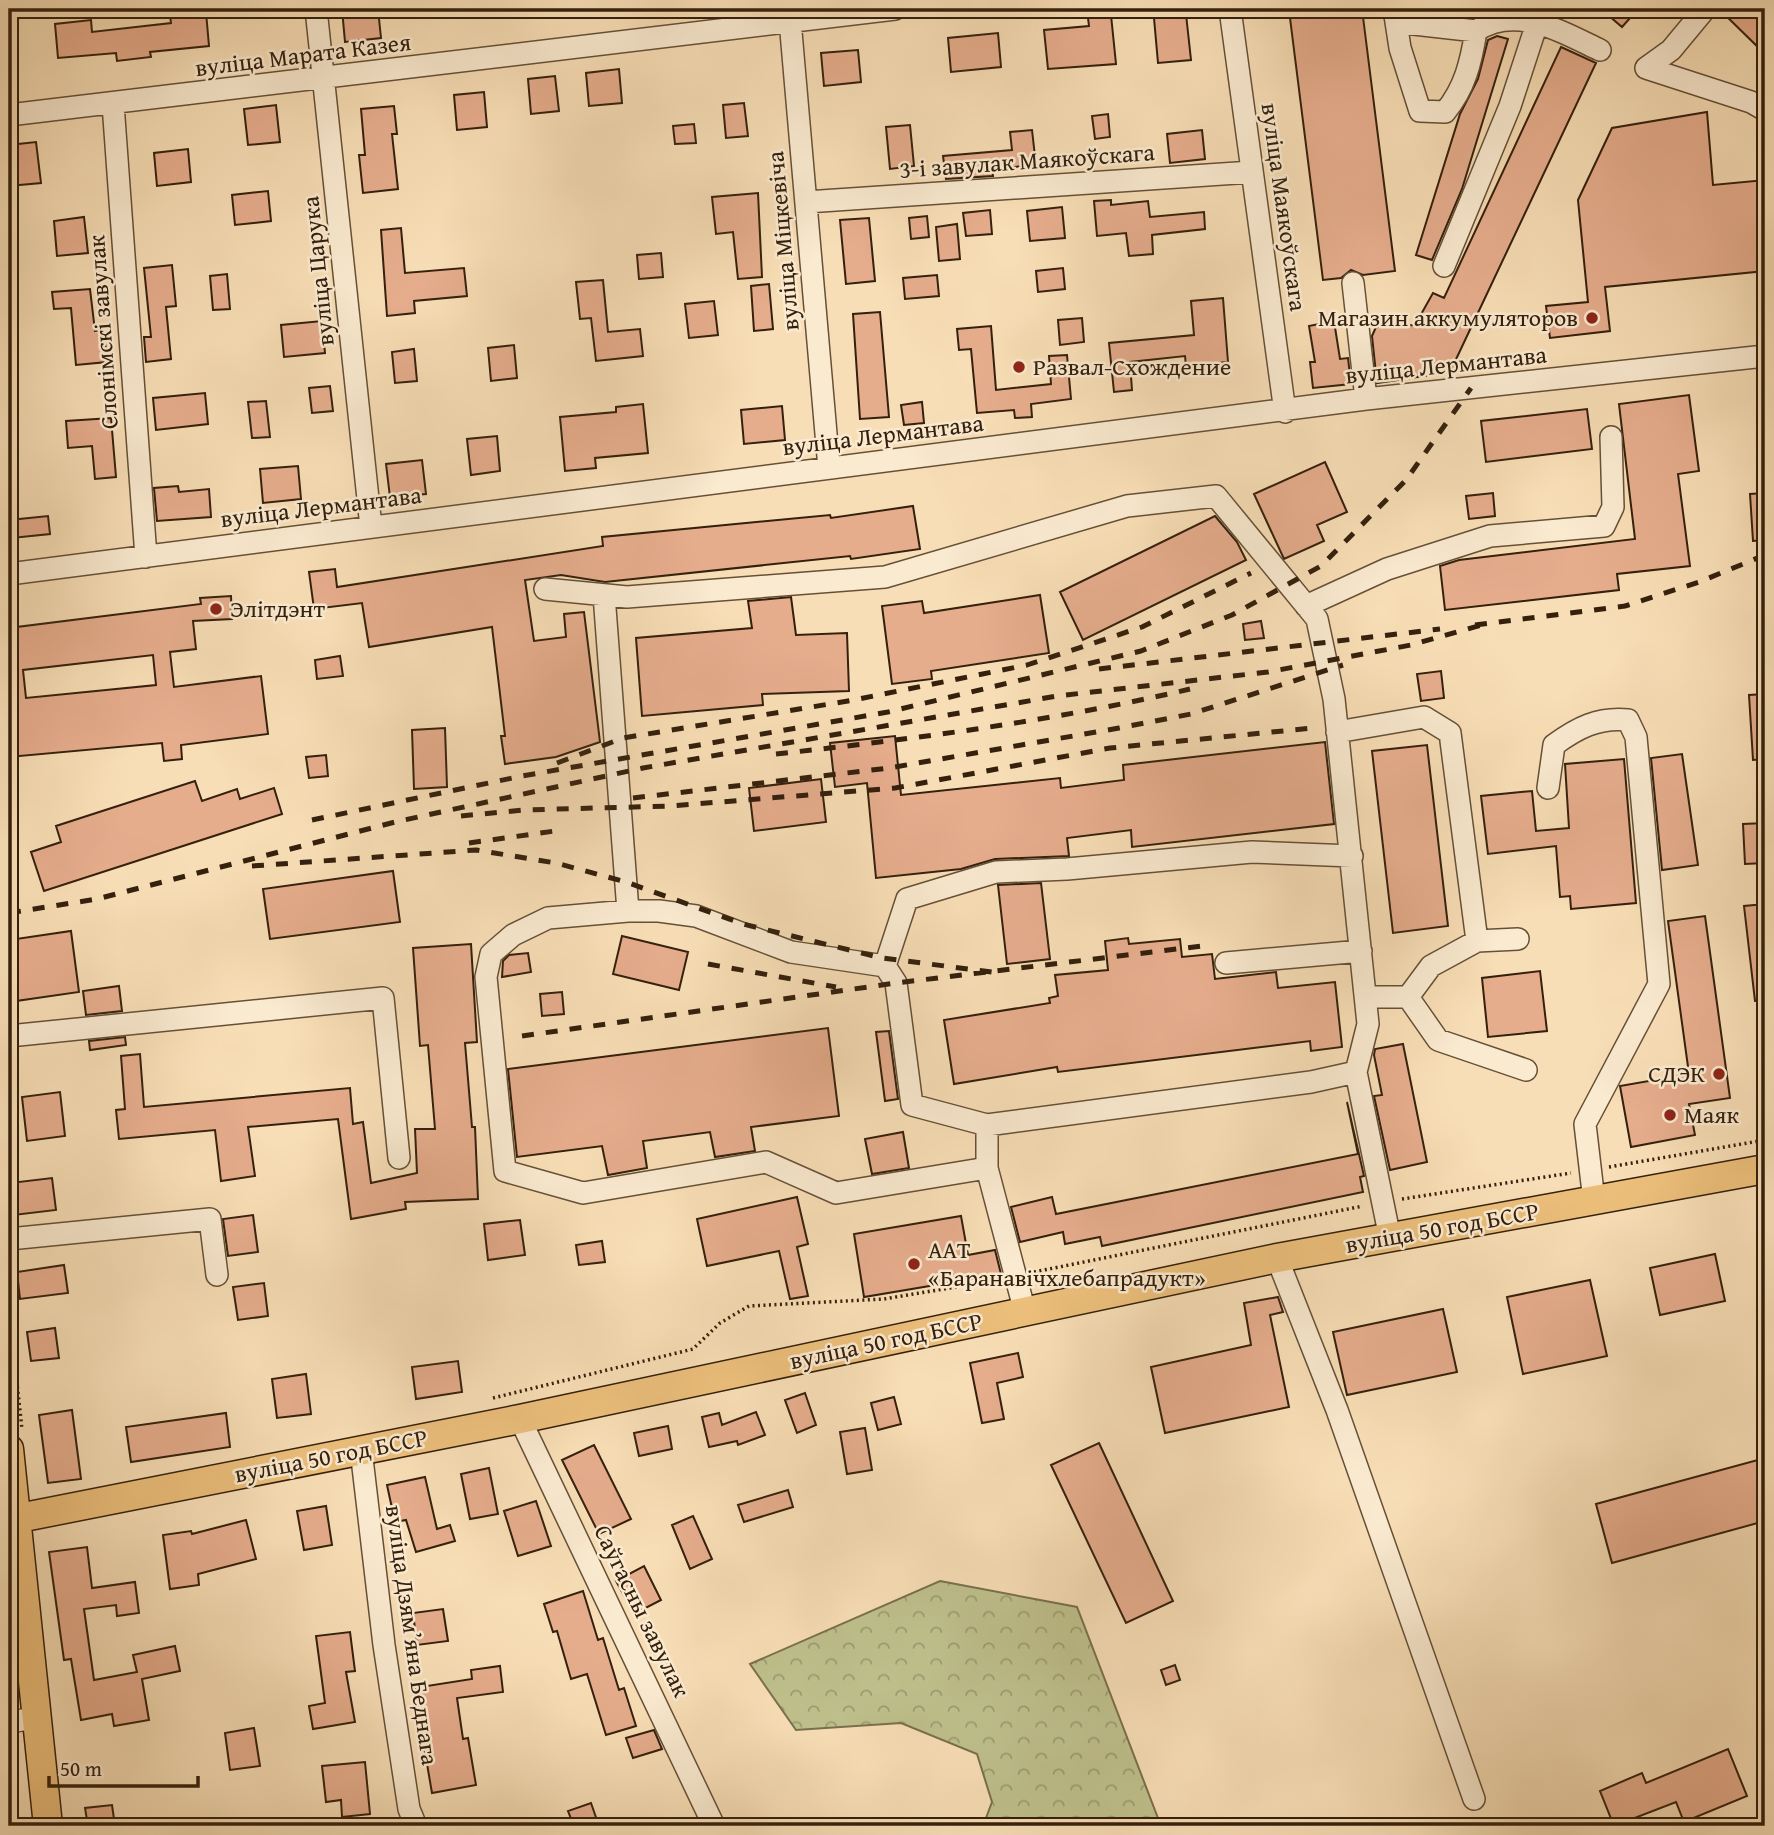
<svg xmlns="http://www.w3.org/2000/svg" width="1774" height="1835" font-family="'Gentium Book Plus',serif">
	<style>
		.forest { fill: url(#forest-crowns); stroke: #7a704d; stroke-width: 2 }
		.building { fill: #e6ad8d; stroke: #34200d; stroke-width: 2; fill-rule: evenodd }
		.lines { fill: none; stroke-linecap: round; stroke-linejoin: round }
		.minor-casing { stroke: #655037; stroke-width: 24 }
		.major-casing { stroke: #34200d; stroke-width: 31 }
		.path { stroke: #34200d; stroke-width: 3.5; stroke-dasharray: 2 3.5; stroke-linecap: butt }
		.minor { stroke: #faead0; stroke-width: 21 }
		.major { stroke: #ecbf7b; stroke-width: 28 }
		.rail { stroke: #34200d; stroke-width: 5; stroke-dasharray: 12 12; stroke-linecap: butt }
		.poi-dot { fill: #8f2418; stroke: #faead0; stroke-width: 2.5 }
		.labels { text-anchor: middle; stroke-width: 5; stroke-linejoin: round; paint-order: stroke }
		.street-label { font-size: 24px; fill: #34200d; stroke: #faead0 }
		.poi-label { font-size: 24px; fill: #34200d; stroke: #faead0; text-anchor: start }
	</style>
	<defs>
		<pattern id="forest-crowns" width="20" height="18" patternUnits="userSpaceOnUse" patternTransform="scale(1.75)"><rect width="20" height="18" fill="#bfc18d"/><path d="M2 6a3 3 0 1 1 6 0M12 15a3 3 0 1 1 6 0" fill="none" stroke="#9c9c72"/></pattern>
	</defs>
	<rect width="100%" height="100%" fill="#f8deb6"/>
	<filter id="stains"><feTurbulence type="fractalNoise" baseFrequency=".00286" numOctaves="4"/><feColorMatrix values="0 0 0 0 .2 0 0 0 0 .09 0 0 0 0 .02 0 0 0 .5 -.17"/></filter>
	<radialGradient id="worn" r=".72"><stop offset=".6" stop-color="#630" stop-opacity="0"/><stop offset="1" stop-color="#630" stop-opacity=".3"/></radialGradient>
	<path class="forest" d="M940,1581L1077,1607L1161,1826H983L992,1802L977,1754L901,1723L796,1730L750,1664Z"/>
	<path class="building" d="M342,9H378L381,38L345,42Z
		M1362,9L1395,271L1363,275L1351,270L1341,278L1323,280L1289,10Z
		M1601,9H1638L1622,27Z
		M1719,9H1765V54Z
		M206,12L209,46L150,52L151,57L117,61L116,53L58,58L55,24L91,20L92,32L171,23L170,16Z
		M1186,14L1191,60L1158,63L1154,18Z
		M1111,15L1116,64L1048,69L1044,30L1089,26L1088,18Z
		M998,33L1001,67L951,72L948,38Z
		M1497,36L1508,39L1462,189L1432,260L1416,255L1460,114L1478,79L1488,40Z
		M1561,47L1596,63L1450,372L1377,383L1372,336L1376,327L1415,325L1433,293L1444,298Z
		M858,50L861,82L824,86L821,53Z
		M619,69L622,103L589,106L586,73Z
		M555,76L559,111L531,114L528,79Z
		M484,92L487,127L457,130L454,95Z
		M744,103L748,136L726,138L723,105Z
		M276,105L280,142L248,145L244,109Z
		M394,106L397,134H392L398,189L363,193L359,155H365L361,109Z
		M1707,112L1713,185L1765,180V271L1605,287L1610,331L1550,338L1546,306L1588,302L1578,200L1612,128Z
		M1108,114L1110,137L1095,139L1092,116Z
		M694,124L696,143L675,144L673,126Z
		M910,125L914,166L890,169L886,127Z
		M1032,130L1036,165L992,169L993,176L946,179L943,156L1012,150L1010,132Z
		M1202,130L1205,159L1170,163L1167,134Z
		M36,142L41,183L9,186V145Z
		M188,149L191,182L157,186L154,153Z
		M268,191L271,221L235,225L232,195Z
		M758,193L762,277L738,279L733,232L716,234L712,197Z
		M1111,200V205L1148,201L1150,217L1204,212L1205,229L1152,235L1153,254L1129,256L1126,233L1097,236L1094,201Z
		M1062,207L1065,238L1030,241L1027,211Z
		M990,210L992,234L966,236L963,213Z
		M927,216L929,237L911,239L909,218Z
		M84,217L88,253L57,256L54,221Z
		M869,218L875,281L846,284L840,220Z
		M957,224L960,259L939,261L936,227Z
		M401,228L405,273L464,268L467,296L414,301L415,313L387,316L381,230Z
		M661,253L663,277L639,279L637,255Z
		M172,265L176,306L166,307L171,359L146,362L144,337H151L144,268Z
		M1063,268L1065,289L1038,292L1036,271Z
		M227,274L230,309L213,310L210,276Z
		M937,275L939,296L905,299L903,278Z
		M603,280L608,332L640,329L643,356L596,361L591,318L580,319L576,282Z
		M769,284L773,329L754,331L751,286Z
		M90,289L95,331L104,330L107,362L76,365L71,308L54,309L52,292Z
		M1223,298L1228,362L1186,366L1185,356L1130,362L1132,390L1114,392L1109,343L1194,335L1191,301Z
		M714,301L718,335L689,338L685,304Z
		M880,312L889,417L860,419L853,314Z
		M1082,318L1084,342L1060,345L1058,320Z
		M322,321L325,353L284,357L281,325Z
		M1334,321L1340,359L1348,358L1351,384L1313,388L1310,362H1315L1309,326Z
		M991,326L996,390L1051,384L1049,356L1067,355L1071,399L1031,404L1032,417L1015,418L1014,410L977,413L971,349L959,350L957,329Z
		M514,345L517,378L491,381L488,348Z
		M414,349L417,381L395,383L392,352Z
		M330,386L333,411L312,413L309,388Z
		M205,393L208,424L156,430L153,398Z
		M1689,395L1699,471L1678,474L1690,566L1617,574L1619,590L1445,610L1440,566L1459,560L1635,539L1619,404Z
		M266,401L270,437L252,438L248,402Z
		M922,402L924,423L904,425L901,405Z
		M643,404L648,453L595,458L596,468L565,471L560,417L616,412V407Z
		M782,406L785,440L744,444L741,410Z
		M1587,409L1592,449L1486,462L1481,421Z
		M111,418L116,477L95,479L92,446L68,448L66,421Z
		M497,436L500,471L471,475L467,439Z
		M422,460L426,494L390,497L386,464Z
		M1325,462L1347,512L1317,525L1324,541L1284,559L1254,494Z
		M298,466L301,499L263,503L260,469Z
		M178,486L179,492L209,489L211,517L157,521L154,488Z
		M1493,493L1495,516L1469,519L1466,496Z
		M1765,493V540L1753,541L1750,494Z
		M913,506L920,549L851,559L850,556L605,582L561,575L525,580L534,641L566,637L564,614L584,612L600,742L556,757L505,764L501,736H505L492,627L369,647L362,603L314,609L309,572L335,569L337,587L603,546L602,537L830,515L831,518Z
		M48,516L50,534L12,538L10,520Z
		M1215,516L1237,542L1246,560L1083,640L1060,592Z
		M1040,595L1049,653L931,671L932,679L892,684L882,606L922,601L924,613Z
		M231,596L232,619L193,621L196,649L170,652L174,687L261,676L268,734L181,745L182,759L164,761L162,743L9,757V628L201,604L200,598ZM153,655L156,685L26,698L23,670Z
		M791,597L796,635L847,633L849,691L762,694L763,705L642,716L636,638L752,628L748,601Z
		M1261,621L1264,638L1245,640L1243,624Z
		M340,656L343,676L317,679L315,660Z
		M1441,671L1444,698L1421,701L1417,674Z
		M1765,694V759L1753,760L1749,695Z
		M445,728L447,787L414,789L412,730Z
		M895,736L901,795L1060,778L1061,788L1124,780L1123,765L1325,742L1334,824L1132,847L1131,830L1067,838L1069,856L995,859L961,869L876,878L867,783L835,787L830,743Z
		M1427,745L1448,926L1393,933L1372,751Z
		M1682,754L1698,865L1662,870L1651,758Z
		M326,755L328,776L309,778L306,757Z
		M1624,759L1636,903L1571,909L1570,896L1560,897L1556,846L1488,854L1481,796L1532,791L1536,831L1569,828L1565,764Z
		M821,779L826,822L754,831L749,788Z
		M195,781L202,801L237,789L240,799L274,788L282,814L44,891L31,852L61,842L56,826Z
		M1765,823V863L1745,864L1743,824Z
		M393,871L400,922L270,939L263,889Z
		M1041,883L1050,959L1007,964L998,885Z
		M1765,904V1000L1755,1001L1744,906Z
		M1705,916L1730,1098L1689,1104L1695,1135L1631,1147L1620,1086L1689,1074L1668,921Z
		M71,931L79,992L9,1002V940Z
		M622,936L688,952L679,990L613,974Z
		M1128,938L1129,944L1180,939L1182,957L1212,954L1215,979L1276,972L1278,988L1335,982L1342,1047L1311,1051L1310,1041L1058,1072L1057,1067L954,1084L944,1020L1050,1003L1049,998L1058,996L1055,975L1108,970L1105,941Z
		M471,944L477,1042L465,1043L472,1127H475L478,1199L405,1202L406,1209L351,1219L338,1119L248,1127L255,1176L221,1181L215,1130L119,1139L116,1110L125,1109L121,1056L140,1054L144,1107L350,1088L353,1124L363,1122L371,1183L417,1173L415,1129H435L428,1045L420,1046L413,948Z
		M528,953L531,972L502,977L503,961L509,955Z
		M1540,971L1547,1031L1488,1037L1482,978Z
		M119,986L122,1011L86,1015L83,991Z
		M562,992L564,1014L542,1016L540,994Z
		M828,1028L839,1116L751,1127L755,1151L715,1157L710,1132L643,1141L647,1168L608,1175L602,1146L517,1157L508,1069Z
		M889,1031L898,1099L885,1101L876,1032Z
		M125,1037L126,1045L90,1050L89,1041Z
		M1403,1044L1427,1162L1390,1170L1374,1096L1382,1095L1374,1055L1375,1049Z
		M60,1092L65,1136L27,1141L22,1097Z
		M1347,1102L1364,1176L1360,1177L1363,1192L1102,1246L1100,1237L1065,1244L1063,1232L1020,1242L1011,1207L1052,1197L1056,1214L1358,1154Z
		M903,1132L909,1168L872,1174L865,1139Z
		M52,1178L56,1210L14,1215L10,1183Z
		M797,1197L808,1244L797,1247L808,1296L790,1299L779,1251L707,1266L697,1219Z
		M253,1215L258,1252L228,1256L223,1219Z
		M961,1216L968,1255L995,1250L1001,1274L864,1297L854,1234Z
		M520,1220L525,1255L488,1260L484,1224Z
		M602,1241L605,1262L579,1265L576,1245Z
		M1715,1254L1725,1301L1660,1315L1650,1268Z
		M64,1265L68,1293L20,1299L17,1272Z
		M1590,1280L1607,1356L1523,1374L1507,1297Z
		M264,1283L268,1316L238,1320L233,1287Z
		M1278,1297L1283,1312L1270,1315L1289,1407L1165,1433L1151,1367L1251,1345L1244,1303Z
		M1443,1309L1457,1372L1347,1395L1333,1332Z
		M55,1328L59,1358L31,1361L27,1332Z
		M1018,1353L1023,1377L997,1383L1004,1419L982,1423L970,1363Z
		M458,1361L462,1392L416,1399L412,1367Z
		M306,1374L311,1414L277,1418L272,1379Z
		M805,1393L816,1425L797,1433L785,1400Z
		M894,1397L901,1424L878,1430L871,1403Z
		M72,1410L81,1479L48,1483L39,1415Z
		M756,1412L765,1435L738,1445L737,1441L709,1447L702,1417L719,1413L722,1425Z
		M226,1413L230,1447L131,1462L126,1427Z
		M668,1426L672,1449L639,1456L634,1433Z
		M865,1428L872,1470L847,1474L840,1432Z
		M1099,1443L1173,1601L1126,1623L1051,1465Z
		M594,1445L631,1519L599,1534L562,1460Z
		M1765,1458V1521L1612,1563L1596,1504Z
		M489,1468L498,1514L470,1519L461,1474Z
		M425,1477L437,1529L450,1525L455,1541L416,1552L406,1520L395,1522L387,1485Z
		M788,1490L793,1507L744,1522L738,1505Z
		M536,1501L551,1546L518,1556L504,1511Z
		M326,1506L332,1545L304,1550L297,1511Z
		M693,1516L712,1559L690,1569L672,1525Z
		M246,1520L256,1559L198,1574L199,1585L170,1589L163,1535L191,1531L192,1534Z
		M87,1547L92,1588L135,1582L139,1613L117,1616L116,1605L84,1609L94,1680L137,1672L133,1655L175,1646L180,1671L142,1679L149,1720L114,1726L112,1714L81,1720L71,1659L64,1660L49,1552Z
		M644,1566L661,1600L634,1614L616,1581Z
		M583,1591L598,1640L603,1638L619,1690L624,1688L636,1726L606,1735L587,1674L571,1679L557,1631L553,1632L544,1604Z
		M443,1609L448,1641L417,1645L413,1613Z
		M350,1632L355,1671L346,1672L355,1722L313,1729L309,1706L325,1703L316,1636Z
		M1175,1665L1180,1680L1166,1685L1161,1670Z
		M500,1666L503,1692L457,1698L463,1739L468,1738L476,1785L432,1793L414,1688L472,1679L471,1670Z
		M254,1728L260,1766L230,1770L225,1733Z
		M654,1730L662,1749L633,1758L626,1738Z
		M1728,1749L1747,1796L1684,1822L1676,1802L1614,1826L1600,1791L1642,1773L1646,1783Z
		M365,1762L370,1814L342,1817L341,1800L326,1802L322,1766Z
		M591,1803L599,1826H574L568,1811Z
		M112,1805L115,1826H88L85,1808Z"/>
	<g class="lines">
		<g class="minor-casing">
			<path id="minor" d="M316,9L371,527
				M789,9L829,468
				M1230,9L1285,412
				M1394,9L1400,48L1420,111L1445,112C1465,88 1471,62 1476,31C1516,4 1562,32 1600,50
				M1396,22L1476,31
				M1646,68L1751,102L1765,110
				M1646,68L1671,50L1705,9
				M113,104L146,557
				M9,115L895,9
				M806,202L1252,172
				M1444,266L1510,106L1541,11
				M1353,283L1366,399
				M9,574L1366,399L1765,356
				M545,589L627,597L885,577L1127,506L1216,496L1317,619L1334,699L1368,1024L1356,1072L1311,1082L987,1125
				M604,595L628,911
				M1306,606L1387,569L1490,536L1604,526L1613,507L1611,437
				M1337,732L1424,717L1450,733L1477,941
				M1548,788L1554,745C1577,728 1598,717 1628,720L1636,737L1659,984L1585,1124L1594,1201
				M1226,963L1361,951
				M885,966L907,899L996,872L1067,869L1252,852L1352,856
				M1366,997H1408L1438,1040L1526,1070
				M1408,997L1431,966L1477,941L1518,939
				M9,1036L383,998L399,1158
				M1356,1072L1390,1238
				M987,1168V1125L912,1105L896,983L885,966L791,952L696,916L659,911H628L548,918L513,935L491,954L486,977L505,1171L583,1193L766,1162L836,1193L987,1168L1025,1312
				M9,1239L210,1219L217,1275
				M1277,1258L1337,1410L1474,1799
				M520,1419L714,1826
				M361,1450L384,1645L409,1809L416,1826
				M9,1722L36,1718"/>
		</g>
		<g class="major-casing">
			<path id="major" d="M9,1449L48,1826
				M9,1520L520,1419L1277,1258L1765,1169"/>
		</g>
		<path class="path" d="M1609,1167L1765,1140
			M1402,1199L1571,1173
			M1034,1272L1363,1206
			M9,1310L22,1429
			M493,1398L693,1349L720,1323L749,1306L884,1299L997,1280"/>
		<use href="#minor" class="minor"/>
		<use href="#major" class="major"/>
		<path class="rail" d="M1475,625L1625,606L1699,582L1765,555
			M1099,669L1440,629
			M776,754C914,739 1054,721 1190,689
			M557,763L623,738L854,700L1027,665L1142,627L1251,573
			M633,798L889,768L1119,728L1191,714L1343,665
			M461,816L524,810L670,806L895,788L1110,748L1313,728
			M312,820L522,776L888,712L1141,651L1232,615L1321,566L1406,480L1471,388
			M469,843L555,831
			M252,866L476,850L556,863L626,882L743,924L882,958L992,972
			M9,913L97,899L395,822L643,768L1057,696L1268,672L1411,645L1485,624
			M708,964L836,987
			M522,1036L896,983L1210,945"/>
	</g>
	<g class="poi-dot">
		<circle cx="1592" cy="318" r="7"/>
		<circle cx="1019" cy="367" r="7"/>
		<circle cx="216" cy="609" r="7"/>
		<circle cx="1719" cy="1074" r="7"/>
		<circle cx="1670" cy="1115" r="7"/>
		<circle cx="914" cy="1264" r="7"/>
	</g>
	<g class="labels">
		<g class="street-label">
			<text transform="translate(303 55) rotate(-7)" y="8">вуліца Марата Казея</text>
			<text transform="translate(1027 161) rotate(-4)" y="8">3-і завулак Маякоўскага</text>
			<text transform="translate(1284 207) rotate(82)" y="8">вуліца Маякоўскага</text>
			<text transform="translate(783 241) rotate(-95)" y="8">вуліца Міцкевіча</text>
			<text transform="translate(318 271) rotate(-96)" y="8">вуліца Царука</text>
			<text transform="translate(103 332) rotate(-94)" y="8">Слонімскі завулак</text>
			<text transform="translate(1446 365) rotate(-6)" y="8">вуліца Лермантава</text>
			<text transform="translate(883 435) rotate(-7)" y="8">вуліца Лермантава</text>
			<text transform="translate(321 507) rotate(-7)" y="8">вуліца Лермантава</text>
			<text transform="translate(1442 1228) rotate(-10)" y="8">вуліца 50 год БССР</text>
			<text transform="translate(886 1341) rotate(-12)" y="8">вуліца 50 год БССР</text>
			<text transform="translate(331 1456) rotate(-11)" y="8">вуліца 50 год БССР</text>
			<text transform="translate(642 1611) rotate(64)" y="8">Саўгасны завулак</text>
			<text transform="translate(412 1635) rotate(82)" y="8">вуліца Дзямʼяна Беднага</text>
		</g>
		<g class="poi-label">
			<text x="1578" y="326" text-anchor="end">Магазин аккумуляторов</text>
			<text x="1033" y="375">Развал-Схождение</text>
			<text x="230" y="617">Элітдэнт</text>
			<text x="1705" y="1082" text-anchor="end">СДЭК</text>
			<text x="1684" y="1123">Маяк</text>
			<text x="928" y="1258">ААТ<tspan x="928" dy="28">«Баранавічхлебапрадукт»</tspan></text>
		</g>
	</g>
	<rect width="1774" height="1835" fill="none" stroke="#f8deb6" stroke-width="35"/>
	<rect x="10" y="10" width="1753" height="1814" fill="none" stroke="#34200d" stroke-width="3.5"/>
	<rect x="18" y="18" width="1739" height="1800" fill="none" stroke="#34200d" stroke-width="2"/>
	<path d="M49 1776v10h149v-10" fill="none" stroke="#34200d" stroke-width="3.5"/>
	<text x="60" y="1776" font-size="21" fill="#34200d" stroke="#faead0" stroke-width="5" paint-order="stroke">50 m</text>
	<rect width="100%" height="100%" filter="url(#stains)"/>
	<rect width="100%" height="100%" fill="url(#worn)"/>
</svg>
